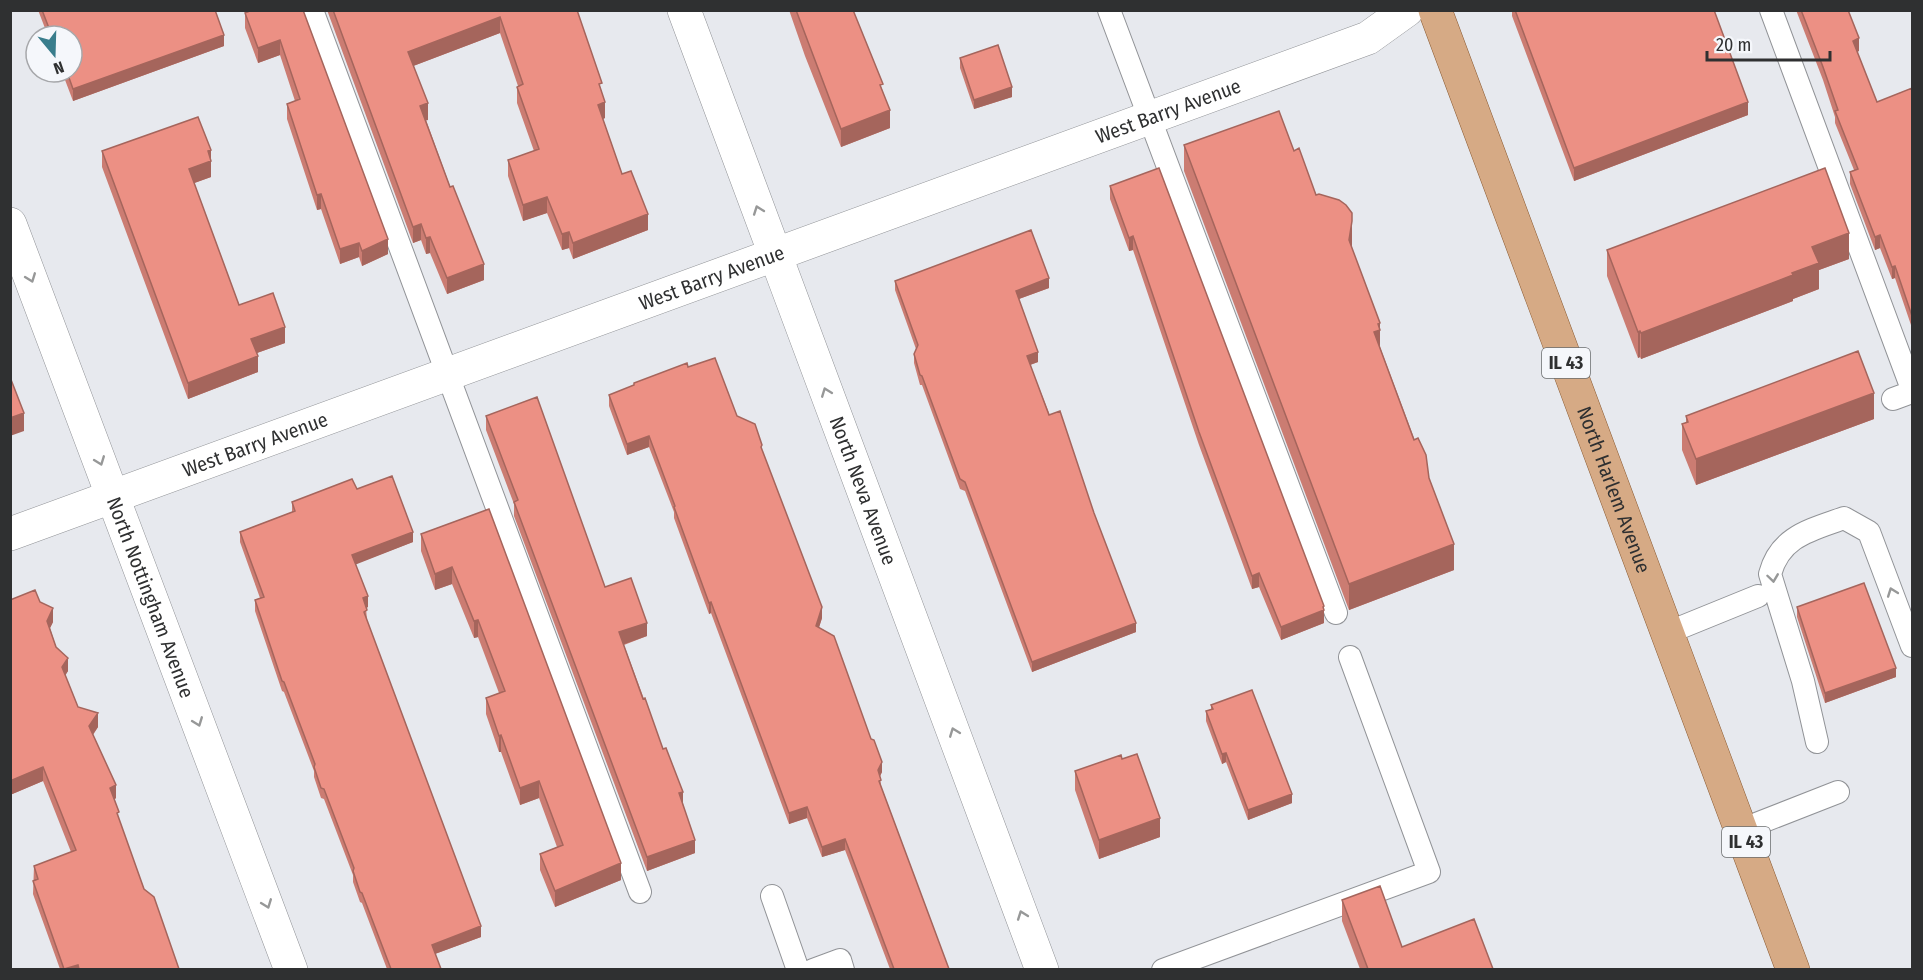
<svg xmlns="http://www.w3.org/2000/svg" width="1923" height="980" font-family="'Fira Sans Condensed',sans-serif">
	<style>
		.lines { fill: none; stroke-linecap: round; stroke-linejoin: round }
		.lane-casing { stroke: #919397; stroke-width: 24 }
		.street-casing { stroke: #919397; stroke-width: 34 }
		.primary-casing { stroke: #8a5b33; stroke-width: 34 }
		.lane { stroke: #fff; stroke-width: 22 }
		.street { stroke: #fff; stroke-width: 33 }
		.primary { stroke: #d6aa85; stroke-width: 33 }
		.wall { fill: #cb7c72 }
		.shaded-wall { fill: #a5655c }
		.building { fill: #ec9084; stroke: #a5655c; stroke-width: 1.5 }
		.oneway { stroke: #979898 }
		.labels { text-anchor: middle; stroke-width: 4.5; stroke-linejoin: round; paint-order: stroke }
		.shield { fill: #f5f7fb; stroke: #6a6c6e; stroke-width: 1.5 }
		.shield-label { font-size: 18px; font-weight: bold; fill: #2f3031 }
		.street-label { font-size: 20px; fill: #2f3031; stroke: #f5f7fb }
	</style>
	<rect width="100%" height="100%" fill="#e7e9ee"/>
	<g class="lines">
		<g class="lane-casing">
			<path id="lane" d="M312,10L640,892
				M1109,10L1336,613
				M1771,10L1912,389
				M1893,399L1912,392
				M1667,633L1758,596
				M1817,742L1803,681L1770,574C1780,536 1811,530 1844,518L1869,532L1912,646
				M1741,830L1838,792
				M772,896L798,970
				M813,970L840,960L843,970
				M1163,970L1429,872L1350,657"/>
		</g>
		<g class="street-casing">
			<g id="street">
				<path id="s1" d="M684,10L1042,970"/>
				<path id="s2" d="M10,224L291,970"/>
				<path id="s3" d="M10,534L1368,38L1407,10"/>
			</g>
		</g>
		<g class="primary-casing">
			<g id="primary">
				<path id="s4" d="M1435,10L1793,970"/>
			</g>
		</g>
		<use href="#lane" class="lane"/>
		<use href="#street" class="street"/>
		<use href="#primary" class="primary"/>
	</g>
	<path class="wall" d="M38,10H215L224,46L73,101L62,72H72V36H48Z
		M303,10L388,254L362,266L359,257L340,264L321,209L317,210L287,119V104L295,101L280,55L258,63L245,28V13Z
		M327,10H577L602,93L605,118L603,119L622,174L648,230L573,259L569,248L562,250L547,213L523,221L508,176V160L534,151L517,103V87L518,86L500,33L413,66L428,120H426L484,280L447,294L430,253L426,254L421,240L413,243Z
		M789,10H853L883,92L890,128L841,147L805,56Z
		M1512,10H1714L1748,115L1574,181L1512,16Z
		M1796,10H1848L1859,51L1857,52L1877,102L1912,88V328L1895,278L1892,279L1880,248L1875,250L1850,184V172L1854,170L1835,123V117L1823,80Z
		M960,58L1012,97L974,109L960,68Z
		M1184,145L1294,151L1316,195L1352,249L1380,323V347L1429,478L1454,570L1349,610L1184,171Z
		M211,150V177L194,183L239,305L285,343L257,353L258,372L188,399L102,167V151Z
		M1110,186L1324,619V623L1281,640L1259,587L1252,589L1199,445L1133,250L1129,251L1110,199Z
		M1607,250L1849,259L1819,270V289L1793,299V301L1641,359L1640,357L1638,358L1607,276Z
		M895,281L1049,288L1019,299L1038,362L1030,365L1136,632L1032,672L965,491L960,489L922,385H920L914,363V354L916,349L895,290Z
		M688,367L737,416L762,450L822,618L819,627L882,772L880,776L881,786L949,969H890L845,850L822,857L807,818L789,824L711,613L709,614L674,518V512L649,447L627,455L609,406V395L634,386V383Z
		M486,416L605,587L647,636L624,645L683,804L695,853L647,871L514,516V504L486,430Z
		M1686,416L1874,419L1696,485L1682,450V424L1686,423Z
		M357,489L413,542L355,564L368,607L366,608L367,620L481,937L435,954L441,969H387L362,903L360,902L353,882V875L324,799L321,798L314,777V771L284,692L282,691L255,611V600L260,598L240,542V532L292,512V502Z
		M489,509L621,880L555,907L540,870V854L557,847L539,798L520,805L501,752H499L486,714V698L499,693L478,637L474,638L452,584L435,590L421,551V534Z
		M10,600L40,602L53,622L50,628L56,647L68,671L65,675L78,707L98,727L93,735L116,798L114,800L119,821L144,889L179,969H60L33,894L34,866L71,852L43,781L10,795Z
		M1797,607L1896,677L1825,703L1797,617Z
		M1211,705L1292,803L1248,820L1226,762L1222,764L1206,721V711L1211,709Z
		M1075,771L1160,837L1099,859L1075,790Z
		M1342,900L1402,947L1493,969H1360L1342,921Z"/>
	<path class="shaded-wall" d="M500,17V33L408,68V52Z
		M224,35V46L73,101V89Z
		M1859,38V51L1853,53V41Z
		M280,40V55L258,63V48Z
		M1012,87V97L974,109V100Z
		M605,102V118L598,121V105Z
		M1748,102V115L1574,181V168Z
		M428,103V120L420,122V106Z
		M890,110V128L841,147V129Z
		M211,150V177L189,185V169L208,151Z
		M321,194V209L317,210V195Z
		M547,197V213L523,221V205Z
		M648,214V230L573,259V243Z
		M1352,221V247L1349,266V240Z
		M421,224V240L413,243V227Z
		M569,232V248L562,250V234Z
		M1849,233V259L1819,270V289L1793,299V301L1641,359V333L1792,273L1812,247Z
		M1880,235V248L1875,250V237Z
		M1133,236V250L1129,251V238Z
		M430,237V253L426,254V238Z
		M388,239V254L362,266V251Z
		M359,243V257L340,264V249Z
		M484,264V280L447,294V278Z
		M1895,266V278L1892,279V267Z
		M1049,278V288L1016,300V291Z
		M1380,323V356L1374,332L1378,324Z
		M285,327V343L251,355V339Z
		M1640,331V357L1638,358V332Z
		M1038,352V362L1027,366V356Z
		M258,356V372L188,399V383Z
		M1874,393V419L1696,485V459Z
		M24,413V431L10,436V418Z
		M649,436V447L627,455V444Z
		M413,532V542L352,566V555Z
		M1454,544V570L1349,610V584Z
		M452,567V584L435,590V574Z
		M1259,573V587L1252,589V576Z
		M368,596V607L363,609V598Z
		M711,602V613L709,614V603Z
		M1324,606V623L1281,640V627Z
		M822,607V618L816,637V626Z
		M53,608V622L47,634V621Z
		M478,620V637L474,638V621Z
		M647,623V636L619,646V632Z
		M1136,623V632L1032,672V662Z
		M68,658V671L62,681V667Z
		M1896,668V677L1825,703V693Z
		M98,713V727L89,740V726Z
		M501,735V752H499V736Z
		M1226,753V762L1222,764V754Z
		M882,762V772L878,780V770Z
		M43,767V781L10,795V781Z
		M539,781V798L520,805V788Z
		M116,785V798L110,802V788Z
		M683,792V806L679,793Z
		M1292,794V803L1248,820V810Z
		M807,807V818L789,824V813Z
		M1160,818V837L1099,859V840Z
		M845,839V850L822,857V847Z
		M695,840V853L647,871V857Z
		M621,863V880L555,907V891Z
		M481,926V937L432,955V945Z
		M78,965V969H64Z"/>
	<path class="building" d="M42,10H215L224,35L73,89L67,72H72V36H52Z
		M252,10H303L388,239L362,251L359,243L340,249L321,194L317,195L287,104L300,99L280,40L258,48L245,13Z
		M333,10H577L602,83L599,84L605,102L598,105L622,174L631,171L648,214L573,243L569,232L562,234L547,197L523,205L508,160L539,149L517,87L523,84L500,17L408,52L428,103L420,106L450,187L453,186L484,264L447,278L430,237L426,238L421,224L413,227Z
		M796,10H853L883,84L880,85L890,110L841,129Z
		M1515,10H1714L1748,102L1574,168Z
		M1801,10H1848L1859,38L1853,41L1877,102L1912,88V316L1895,266L1892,267L1880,235L1875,237L1850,172L1858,169L1835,111L1838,110L1823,67Z
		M998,45L1012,87L974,100L960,58Z
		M1279,111L1294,151L1299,148L1316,195L1319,194L1339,200L1346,205L1352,213V221L1349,240L1380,323L1378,324L1380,330L1374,332L1414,440L1418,438L1426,455L1429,478L1454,544L1349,584L1184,145Z
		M198,117L211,150L208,151L211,161L189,169L239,305L273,293L285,327L251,339L258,356L188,383L102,151Z
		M1159,168L1324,606L1323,607L1324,610L1281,627L1259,573L1252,576L1199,432L1133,236L1129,238L1110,186Z
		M1825,168L1849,233L1812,247L1819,263L1792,273L1793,275L1641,333L1640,331L1638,332L1607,250Z
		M1031,230L1049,278L1016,291L1038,352L1027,356L1049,415L1060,411L1094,513L1136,623L1032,662L965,482L960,479L922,376L920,375L914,354L918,345L895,281Z
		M1858,351L1874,393L1696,459L1682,424L1688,422L1686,416Z
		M715,358L737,416L755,424L762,445L761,447L822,607L816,626L834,636L871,739L874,740L882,762L878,770L881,780L879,781L949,969H894L845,839L822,847L807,807L789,813L711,602L709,603L674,507L675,506L649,436L627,444L609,395L634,385V383L687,363L688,367Z
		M10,377L24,413L10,418Z
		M537,397L605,587L631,578L647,623L619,632L643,699L645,698L663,749L666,748L683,792L679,793L695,840L647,857L514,502L518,500L486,416Z
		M392,476L413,532L352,555L368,596L363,598L367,610L364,612L481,926L432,945L441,969H391L362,893L360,892L353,871L354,868L324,789L321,788L314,767L315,764L284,682L282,681L255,600L264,597L240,532L295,511L292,502L352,479L357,489Z
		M489,509L621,863L555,891L540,854L563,845L539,781L520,788L501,735L499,736L486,698L505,691L478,620L474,621L452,567L435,574L421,534Z
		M1864,583L1896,668L1825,693L1797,607Z
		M35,590L40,602L53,608L47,621L56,647L68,658L62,667L78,707L98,713L89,726L116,785L110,788L119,812L117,813L144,889L154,897L179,969H79L78,965L64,969L33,881L38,879L34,866L76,850L43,767L10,781V600Z
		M1252,690L1292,794L1248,810L1226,753L1222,754L1206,711L1213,709L1211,705Z
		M1137,754L1160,818L1099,840L1075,771L1121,755L1122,759Z
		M1380,886L1402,947L1474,919L1493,969H1368L1342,900Z"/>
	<defs><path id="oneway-chevron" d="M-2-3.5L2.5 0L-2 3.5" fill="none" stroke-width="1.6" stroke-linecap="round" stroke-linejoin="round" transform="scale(1.5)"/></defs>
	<g class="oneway">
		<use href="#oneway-chevron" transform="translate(758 210) rotate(-110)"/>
		<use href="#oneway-chevron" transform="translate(31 278) rotate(69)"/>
		<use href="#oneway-chevron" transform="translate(826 392) rotate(-111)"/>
		<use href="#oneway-chevron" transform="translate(100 461) rotate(69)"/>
		<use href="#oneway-chevron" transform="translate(1773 578) rotate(82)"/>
		<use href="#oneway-chevron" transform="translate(1892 592) rotate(-110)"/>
		<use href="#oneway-chevron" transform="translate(198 722) rotate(69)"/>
		<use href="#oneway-chevron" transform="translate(954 732) rotate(-111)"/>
		<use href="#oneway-chevron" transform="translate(267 904) rotate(69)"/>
		<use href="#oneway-chevron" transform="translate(1022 915) rotate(-110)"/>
	</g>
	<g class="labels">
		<g class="shield">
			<rect x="1542" y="348" width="48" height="30" rx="4.5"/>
			<rect x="1722" y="827" width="48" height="30" rx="4.5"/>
		</g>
		<g class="shield-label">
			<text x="1566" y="369">IL 43</text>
			<text x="1746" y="848">IL 43</text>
		</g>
		<g class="street-label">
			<text dy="7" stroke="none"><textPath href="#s3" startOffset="1233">West Barry Avenue</textPath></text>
			<text dy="7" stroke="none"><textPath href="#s3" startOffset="747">West Barry Avenue</textPath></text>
			<text dy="7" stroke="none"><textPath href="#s3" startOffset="261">West Barry Avenue</textPath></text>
			<text dy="7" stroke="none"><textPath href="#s1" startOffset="513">North Neva Avenue</textPath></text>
			<text dy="7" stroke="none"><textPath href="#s4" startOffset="512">North Harlem Avenue</textPath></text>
			<text dy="7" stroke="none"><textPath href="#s2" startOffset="399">North Nottingham Avenue</textPath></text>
		</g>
	</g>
	<rect width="1923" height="980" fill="none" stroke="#2f3031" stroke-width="24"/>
	<g transform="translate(54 54) rotate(161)"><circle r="28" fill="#f5f7fb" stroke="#a6a7aa" stroke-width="1.5"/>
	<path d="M0-4.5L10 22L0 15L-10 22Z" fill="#397d8c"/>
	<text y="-9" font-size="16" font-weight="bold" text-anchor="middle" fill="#2f3031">N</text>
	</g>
	<path d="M1707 51v9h123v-9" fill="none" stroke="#2f3031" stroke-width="3"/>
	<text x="1716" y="51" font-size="18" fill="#2f3031" stroke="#f5f7fb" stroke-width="4.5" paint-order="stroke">20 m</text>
</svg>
